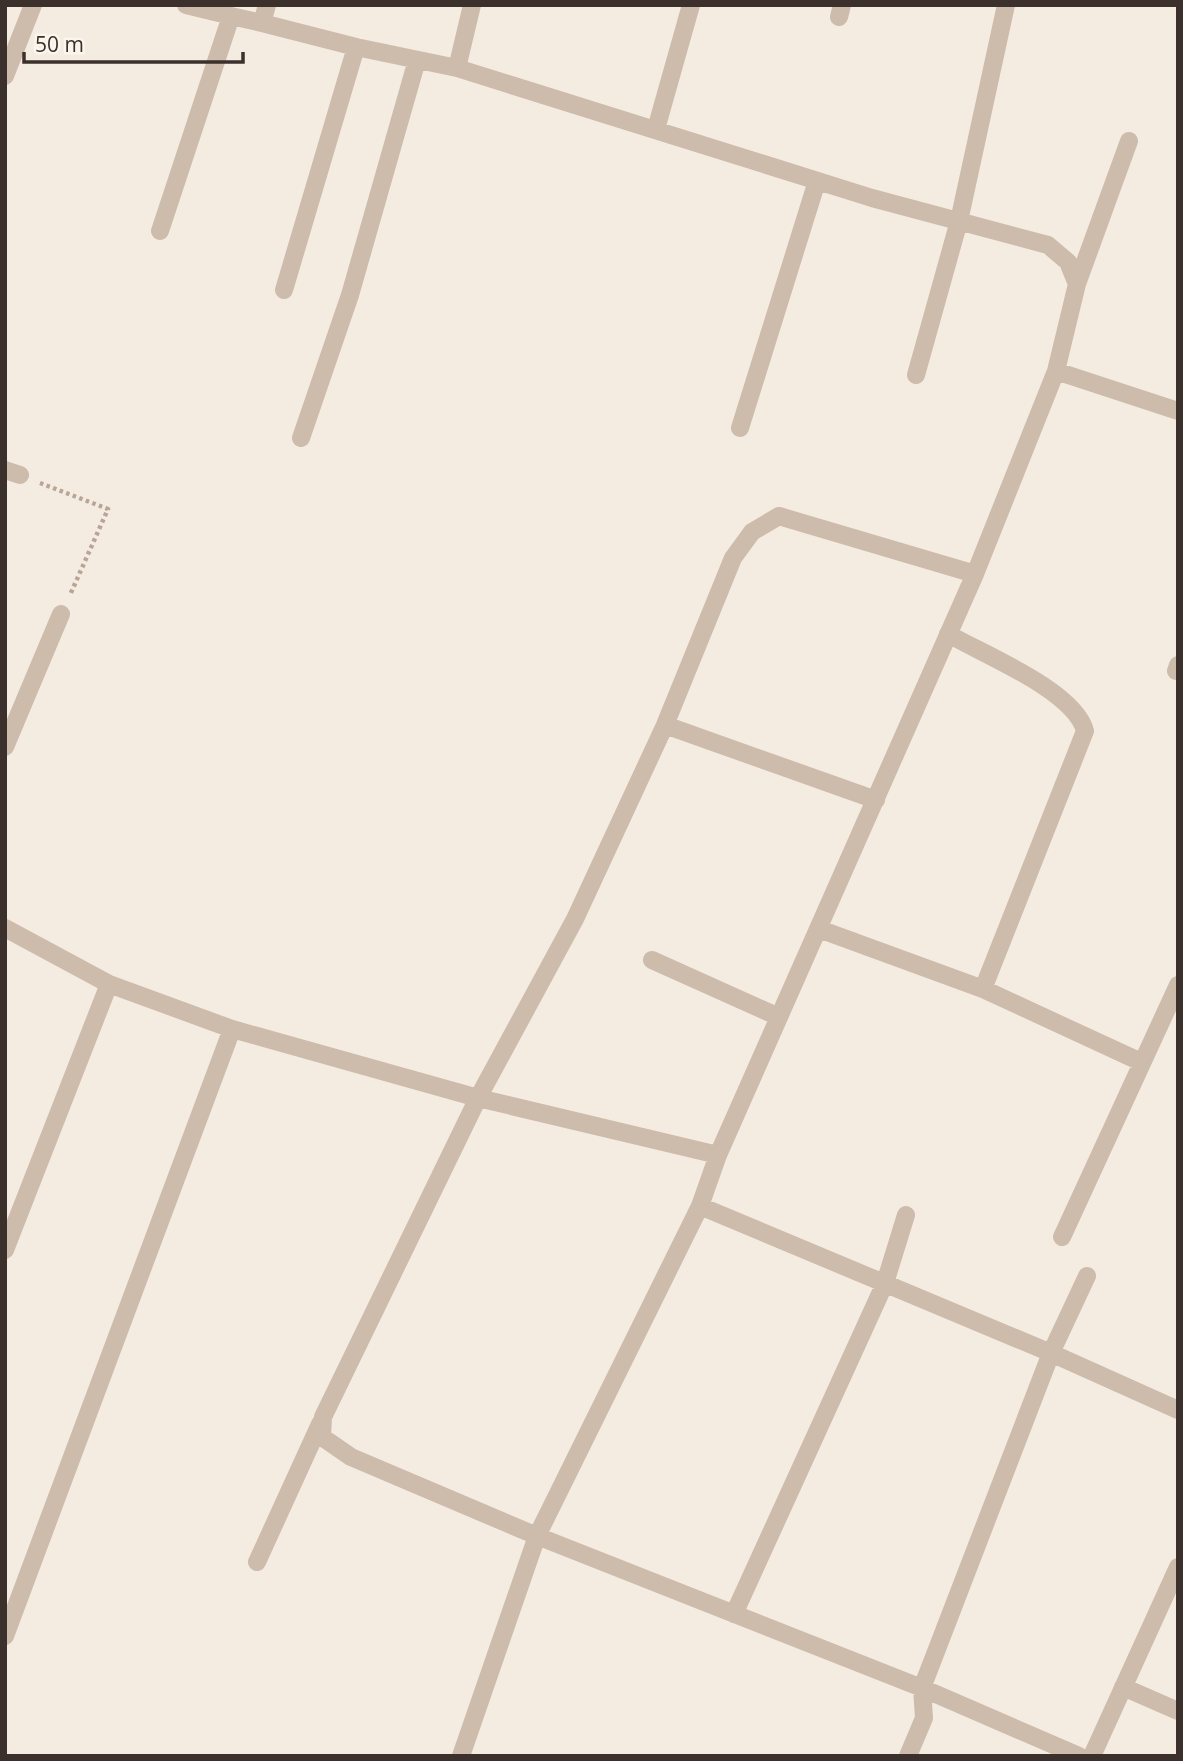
<svg xmlns="http://www.w3.org/2000/svg" width="1183" height="1761" font-family="'Open Sans',sans-serif">
	<style>
		.lines { fill: none; stroke-linecap: round; stroke-linejoin: round }
		.path { stroke: #b9a596; stroke-width: 4.5; stroke-dasharray: 3.5 3.5; stroke-linecap: butt }
		.minor { stroke: #cdbbac; stroke-width: 18 }
	</style>
	<rect width="100%" height="100%" fill="#f4ebe1"/>
	<g class="lines">
		<path class="path" d="M40,483L108,509L70,595"/>
		<path class="minor" d="M186,5L231,16
			M839,17L842,5
			M262,23L356,47L457,68L872,198L1048,245L1068,262L1077,284L1056,371
			M457,68L472,5
			M5,76L33,5
			M656,129L691,5
			M160,231L231,16L262,23L267,5
			M1077,284L1129,141
			M284,290L356,47
			M916,375L959,221L1006,5
			M740,428L817,181
			M301,438L350,295L417,60
			M5,470L20,475
			M975,574L779,516L752,532L733,558L665,725L575,919L478,1098L323,1417L322,1437L351,1457L537,1536L922,1688L1051,1353L1087,1276
			M948,634C983,654 1075,691 1085,731L983,989
			M1176,671L1178,665
			M665,725L876,800
			M5,747L61,614
			M5,928L109,984
			M819,929L983,989L1141,1062
			M652,960L779,1017
			M700,1206L1051,1353L1178,1410
			M1062,1237L1178,985
			M5,1250L109,984L232,1029L478,1098L718,1155
			M257,1562L320,1424
			M734,1614L885,1283L906,1215
			M5,1636L232,1029
			M1123,1687L1178,1711
			M922,1688L1079,1756
			M461,1756L537,1536L700,1206L718,1155L975,574L1056,371L1178,411
			M908,1756L924,1718L922,1688
			M1092,1756L1178,1567"/>
	</g>
	<rect width="1183" height="1761" fill="none" stroke="#3b302b" stroke-width="14"/>
	<path d="M24 52v10h219v-10" fill="none" stroke="#3b302b" stroke-width="3.5"/>
	<text x="35" y="52" font-size="21" fill="#3b302b" stroke="#fbf5ee" stroke-width="5" paint-order="stroke">50 m</text>
</svg>
